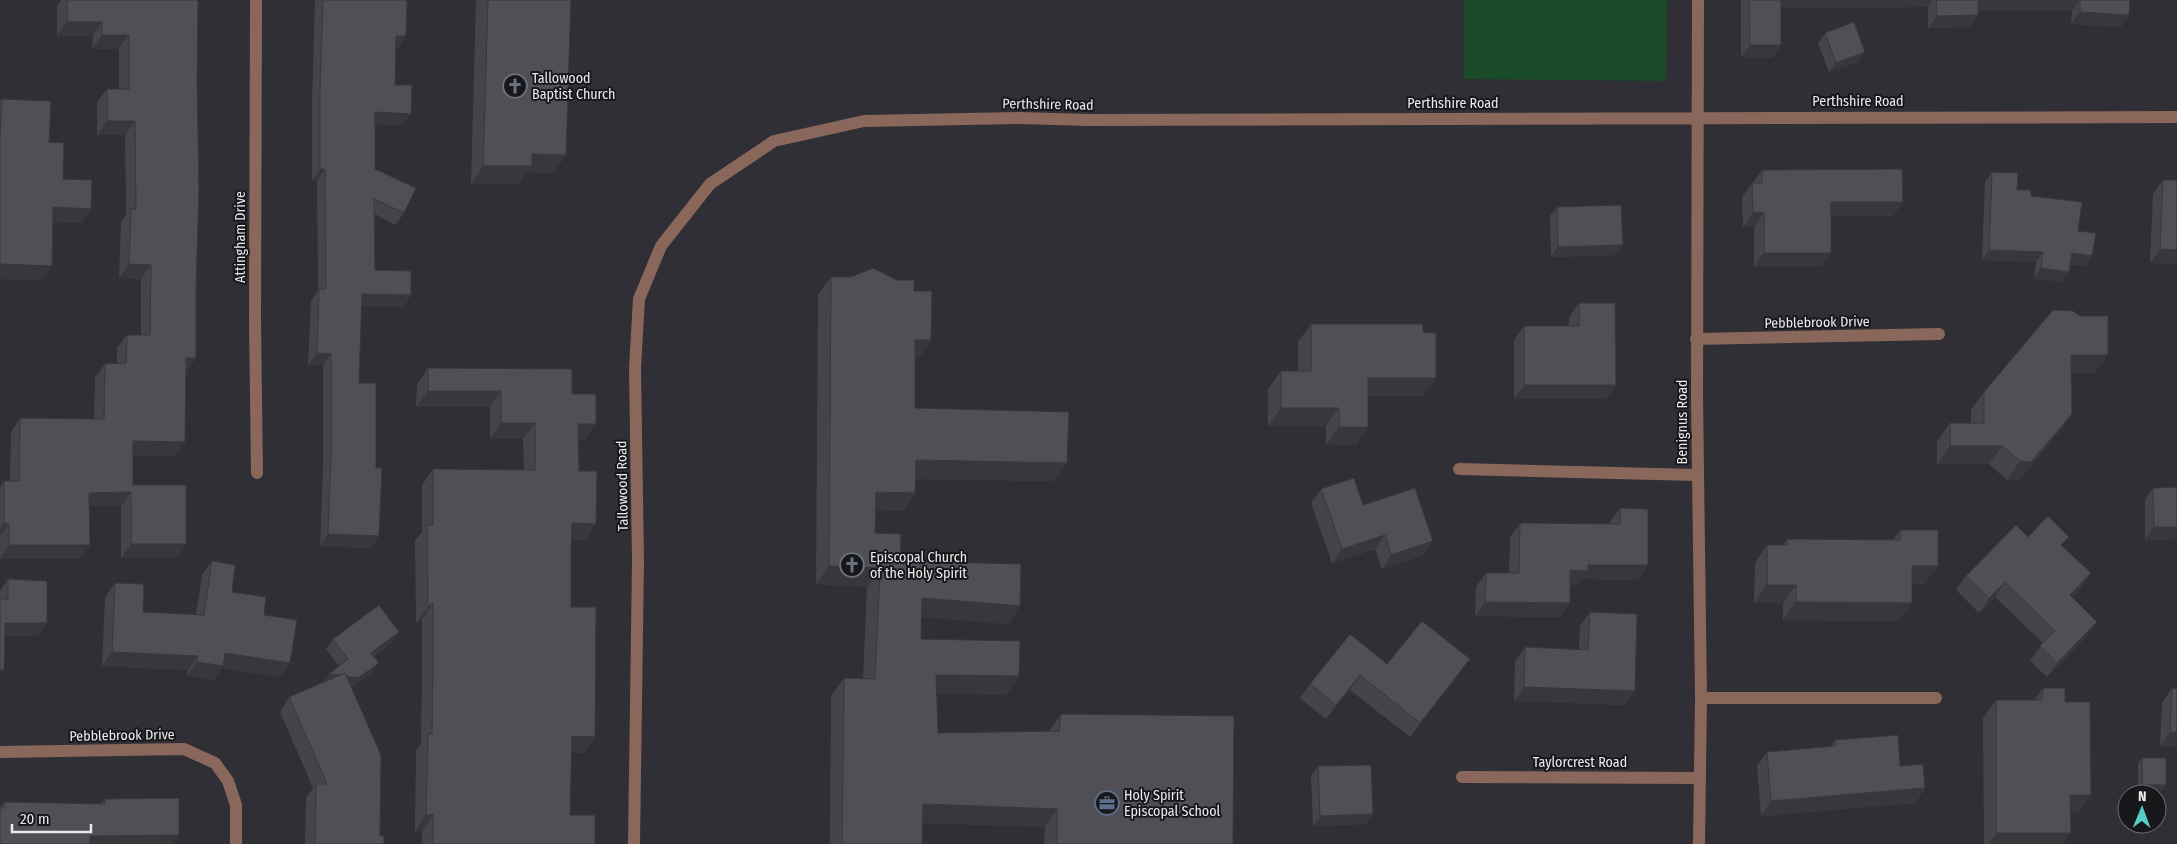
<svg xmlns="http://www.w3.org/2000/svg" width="2177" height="844" font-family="'Fira Sans Condensed',sans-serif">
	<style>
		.green { fill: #1a4b29 }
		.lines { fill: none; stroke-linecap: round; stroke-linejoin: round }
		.minor { stroke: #89675b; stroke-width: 12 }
		.tertiary { stroke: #89675b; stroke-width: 12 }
		.wall { fill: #46444a }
		.shaded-wall { fill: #39373c }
		.building { fill: #514f56; stroke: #39373c }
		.labels { text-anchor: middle; stroke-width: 4; stroke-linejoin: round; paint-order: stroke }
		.poi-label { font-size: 14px; fill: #ebeaee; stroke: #18171a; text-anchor: start }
		.street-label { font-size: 14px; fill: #ebeaee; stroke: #18171a }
	</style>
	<rect width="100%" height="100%" fill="#302f35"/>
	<path class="green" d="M1464,0H1667L1666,81L1464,79Z"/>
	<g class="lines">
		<path class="minor" d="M256,0L255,320L257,473
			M1696,339L1939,334
			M1459,469L1697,475
			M1701,698H1936
			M0,752L184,749L215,763L228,781L236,805V844
			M1462,777L1699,778"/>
		<path class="tertiary" d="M1698,0L1697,396L1701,698L1699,844
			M634,844L638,561L635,369L639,299L661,246L710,184L774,141L864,121L1018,118L1088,120L2177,117"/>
	</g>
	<path class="wall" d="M61,0H198L197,81L196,288V358L186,372L175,456L133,455V485L186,544L177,558H121V506H90V545L80,559H0V487L4,481H10L11,432L20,418L94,419L95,378L105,364L117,363V348L127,335H141V279L119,278L121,222L126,215L125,135H97V102L107,89H119V49H92L93,36H57V6Z
		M315,0H407L406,36L398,48H396L395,85L403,125L375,124V169L404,213L395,225L375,214V270L411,295L403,307L361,306L359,383L371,548L320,546L323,468V365H308L311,301L318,290L317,181H312V101Z
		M476,0H571L566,155L553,173L527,172L519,184H471Z
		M1741,0H2130L2121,27L2071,24L2072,11H1978V15L1970,27L1928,28V7L1781,8V45L1772,58L1741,57Z
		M1825,33L1865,52L1858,62L1829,72L1818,43Z
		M2,99L49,142L63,179L91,209L81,223L53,222L52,266L42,280L0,279V101Z
		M1762,170L1903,202L1893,216H1831V253L1821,267H1754V227H1743L1742,197Z
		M1992,172L2017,190L2031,196L2078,231L2092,256L2086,266L2070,264L2069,272L2062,282L2034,278L2036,262L1982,260L1985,182Z
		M2163,180H2177V264L2150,263L2153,194Z
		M1557,207L1623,245L1616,255L1551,257L1550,216Z
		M831,277L931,340L919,358H915V408L1067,463L1054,481L916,479L915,493L903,511L876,510L875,533L900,561L1020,606L1008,624L922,617L921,639L1019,676L1006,695L936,693L938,733L1049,731L1061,714L1233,844H1044L1045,827L923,823L922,844H830L831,696L844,678L863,679L867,587L816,584L818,295Z
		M1579,303L1616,385L1606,399H1514V340L1524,326H1569V317Z
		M2053,310L2095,373H2071L2072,414L2059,432L2019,480H2007L1989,464H1937V441L1950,423H1971V410L1984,392Z
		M1311,324L1423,332L1436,378L1423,396H1368V427L1356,445H1326V426H1268V389L1281,371H1298V342Z
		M428,368L572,394L585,440H578L579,471L596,524L585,540H571V607L595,737L584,753L571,752L570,815L595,844H422V831H415L416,750L421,744L422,674V620L416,623L415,541L422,532V485L433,469L524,470L523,439H490V407H416L417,385Z
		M2153,488L2177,539L2145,540V500Z
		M1321,489L1363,505L1433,541L1423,555L1382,569L1375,549L1332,563L1311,503Z
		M1620,508L1638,580L1583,579L1578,585H1570L1560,617L1475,616L1476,587L1486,573H1509L1510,538L1520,523L1610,524V522Z
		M1900,530L1925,584H1912L1899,621L1783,620V603H1754L1755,563L1767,545H1783L1787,539L1893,540Z
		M2028,537L2062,546L2081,588L2072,597L2087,636L2047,677L2030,661L2043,643L1995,597L1979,613L1956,590L1966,576Z
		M212,561L232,592L264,615L290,663L280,677L222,668L213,680L187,676L188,670L102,666L105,597L115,583L143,612L196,614L202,575Z
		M8,579L47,623L38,636H4L0,675V591Z
		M1590,612L1635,691L1625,705L1514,701L1515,662L1525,647L1579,649L1580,626Z
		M333,639L392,642L374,656L372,673L351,688L380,836L384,844H305L306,798L313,788L280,712L289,697L322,683L329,674L339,666L326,649Z
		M1387,664L1460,673L1410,737L1350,690L1326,719L1300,698L1310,684Z
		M2043,688L2065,702L2078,813H2070L2063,844H1984L1983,718L1996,700H2034Z
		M2172,688L2177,747L2160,746L2162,703Z
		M1835,740L1900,766L1925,788L1915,803L1761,816L1757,766L1767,752L1830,747Z
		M2142,758L2166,785L2162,790H2138V763Z
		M1318,766L1373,814L1366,824L1313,826L1311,776Z
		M105,799L179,835L172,844H0V808L4,802L101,804Z"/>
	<path class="shaded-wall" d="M1778,0H1932L1928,7L1772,8Z
		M1977,0H2080L2072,11H1970Z
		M2080,12L2129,15L2121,27L2071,24Z
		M1978,15L1970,27L1928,28L1937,16Z
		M67,22H102L93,36H57Z
		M102,35H129L119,49H92Z
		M396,36H406L398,48H388Z
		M1750,45H1781L1772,58L1741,57Z
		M1865,52L1858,62L1829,72L1836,63Z
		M375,112L411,114L403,125L367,124Z
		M107,121H135L125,135H97Z
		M532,154L566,155L553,173L527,172L519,184H471L483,166Z
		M320,169H325L317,181H312Z
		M1831,202H1903L1893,216H1821Z
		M53,207L91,209L81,223L43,222Z
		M1753,212L1764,213L1754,227H1743Z
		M1623,245L1616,255L1551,257L1558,247Z
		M2160,249L2177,250V264L2150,263Z
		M1989,250L2043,252L2036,262L1982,260Z
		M1764,253H1831L1821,267H1754Z
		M2072,253L2092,256L2086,266L2065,263Z
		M0,264L52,266L42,280L0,279Z
		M129,264L151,265L141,279L119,278Z
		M2041,268L2069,272L2062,282L2034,278Z
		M362,294L411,295L403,307L354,306Z
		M915,340H931L919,358H902Z
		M317,353L331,354L323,365H308Z
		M2071,355H2108L2095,373H2058Z
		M186,358H196L186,372H177Z
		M1368,378H1436L1423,396H1356Z
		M1524,385H1616L1606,399H1514Z
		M428,391H501L490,407H416Z
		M1281,408H1339L1326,426H1268Z
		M2072,414L2059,432L2019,480H2007L2020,461Z
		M501,423H535L523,439H490Z
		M578,424H596L585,440H567Z
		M1339,427H1368L1356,445H1326Z
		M133,441L185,442L175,456L123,455Z
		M1950,446H2002L1989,464H1937Z
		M916,460L1067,463L1054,481L903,479Z
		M131,492L121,506H80L89,493Z
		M876,492L915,493L903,511L863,510Z
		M4,523L9,524L0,536V529Z
		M572,523L596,524L585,540H560Z
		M2154,527H2177V539L2145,540Z
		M328,534L379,536L371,548L320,546Z
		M1385,535L1375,549L1332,563L1342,549Z
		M1433,541L1423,555L1382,569L1391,555Z
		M131,544H186L177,558H121Z
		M9,545H90L80,559H0V558Z
		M1588,565H1648L1638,580L1583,579L1578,585H1560L1570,570Z
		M829,566L880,568L867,587L816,584Z
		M1912,566H1938L1925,584H1899Z
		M2091,573L2081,588L2060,609L2070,595Z
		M2005,582L1995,597L1979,613L1989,598Z
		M1767,585H1796L1783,603H1754Z
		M922,598L1020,606L1008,624L909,616Z
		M1485,602L1570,603L1560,617L1475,616Z
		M1796,602L1912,603L1899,621L1783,620Z
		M433,603L422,620L416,623L428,607Z
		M2097,622L2087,636L2047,677L2057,663Z
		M5,623H47L38,636H0Z
		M399,632L392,642L364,662L371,653Z
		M112,652L198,656L188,670L102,666Z
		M225,653L290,663L280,677L222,668L213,680L187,676L197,662Z
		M1470,659L1460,673L1410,737L1420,723Z
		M379,663L372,673L352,688L322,683L329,674Z
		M0,670H4L0,675Z
		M936,675L1019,676L1006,695L923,693Z
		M1360,675L1350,690L1326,719L1336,705Z
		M1524,687L1635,691L1625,705L1514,701Z
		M2170,732H2177V747L2160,746Z
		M572,736L595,737L584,753L560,752Z
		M2142,785H2166L2162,790H2138Z
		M1925,788L1915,803L1761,816L1771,801Z
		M2070,795H2091L2078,813H2058Z
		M923,804L1057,809L1045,827L910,822Z
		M1373,814L1366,824L1313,826L1320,816Z
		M426,815H433L422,831H415Z
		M1996,833H2071L2063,844H1989Z
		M179,835L172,844H84L90,836Z"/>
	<path class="building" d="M67,0H198L197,81L199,189L196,288V358H186L185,442L133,441V485H186V544H131V492L89,493L90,545H9V524L4,523V481H19L20,418L104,419L105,364L126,363L127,335H150L151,265L129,264L131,209H136L135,121H107V89H129V35H102V22H67Z
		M323,0H407L406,36H396L395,85H412L411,114L375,112V169L416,188L404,213L374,199L375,270L411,271V295L362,294L359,383H376V468H382L379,536L328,534L331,456V354L317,353L319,289H326L325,169H320V90Z
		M488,0H571L566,155L532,154V166H483Z
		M1749,0H1781V45H1750Z
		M1936,0H1978V15L1937,16Z
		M2080,0H2130L2129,15L2080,12Z
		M1854,22L1865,52L1836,63L1825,33Z
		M2,99L51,101L49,142L64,143L63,179L92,180L91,209L53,207L52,266L0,264V137Z
		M1902,169L1903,202H1831V253H1764V213L1753,212L1752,183H1762V170Z
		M1992,172L2018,173L2017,190H2031V196L2082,202L2078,231L2096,233L2092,256L2072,253L2069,272L2041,268L2043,252L1989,250Z
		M2163,180H2177V250L2160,249Z
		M1621,205L1623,245L1558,247L1557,207Z
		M873,268L897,280H914V291H932L931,340H915V408L1069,412L1067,463L916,460L915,493L876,492L875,533L901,534L900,561L1021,564L1020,606L922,598L921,639L1020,641L1019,676L936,675L938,733L1059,731L1061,714L1234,716L1233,844H1057V809L923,804L922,844H842L844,678L875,679L880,568L829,566L831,277H851Z
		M1579,303H1615L1616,385H1524V326H1579Z
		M2053,310L2073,311L2080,316H2108V355H2071L2072,414L2031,462L2020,461L2002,446H1950V423H1984V392Z
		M1311,324H1423V332L1436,333V378H1368V427H1339V408H1281V371H1311Z
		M428,368L572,369V394H596V424H578L579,471H597L596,524L572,523L571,549V607H596L595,737L572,736L570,815H595V844H433V815H426L428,734H432L433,658V603L428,607L427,525H433V469L535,470V423H501V391H428Z
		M1354,478L1363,505L1415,488L1433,541L1391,555L1385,535L1342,549L1321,489Z
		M2177,487V527H2154L2153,488Z
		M1620,508L1648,509V565H1588V571L1570,570V603L1485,602L1486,573H1519L1520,523L1620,524Z
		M2048,516L2069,537L2061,545L2091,573L2070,595L2097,622L2057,663L2040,646L2055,631L2005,582L1989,598L1966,576L2016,525L2028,537Z
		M1900,530H1938V566H1912V603L1796,602V585H1767V545H1787V539L1900,540Z
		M212,561L235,565L232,592L266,597L264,615L297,620L290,663L225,653L223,666L197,662L198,656L112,652L115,583L144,584L143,612L204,615Z
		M8,579L47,581V623H5L4,670H0V599H8Z
		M379,605L399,632L371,653L379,663L358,678L346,676L345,673L340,675L329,674L348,659L333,639Z
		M1590,612L1637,614L1635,691L1524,687L1525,647L1588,650Z
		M1422,621L1470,659L1420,723L1360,675L1336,705L1310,684L1350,634L1387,664Z
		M345,673L381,755L380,836H384V844H315L316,784H327L289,697Z
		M2043,688H2065V702H2090L2091,795H2070L2071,833H1996V700H2042Z
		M2172,688L2177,689V732H2170Z
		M1898,735L1900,766L1923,764L1925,788L1771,801L1767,752L1835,746V740Z
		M2142,758H2166V785H2142Z
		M1371,765L1373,814L1320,816L1318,766Z
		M179,798V835L90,836V844H0V808H4V802L105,804V799Z"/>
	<defs>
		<g id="church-ring" transform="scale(1.25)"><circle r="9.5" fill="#18171a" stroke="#6b7280" stroke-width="1.5"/><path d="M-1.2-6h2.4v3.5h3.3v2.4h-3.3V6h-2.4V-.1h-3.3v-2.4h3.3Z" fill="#6b7280"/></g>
		<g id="office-ring" transform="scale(1.25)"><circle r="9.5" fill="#18171a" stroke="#5c6f8a" stroke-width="1.5"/><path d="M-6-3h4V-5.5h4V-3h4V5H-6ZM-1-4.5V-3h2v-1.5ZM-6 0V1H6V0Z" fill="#5c6f8a"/></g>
	</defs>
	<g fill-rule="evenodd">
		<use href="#church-ring" x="515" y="86"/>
		<use href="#church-ring" x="852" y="565"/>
		<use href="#office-ring" x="1107" y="803"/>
	</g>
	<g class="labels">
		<g class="poi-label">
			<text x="532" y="83">Tallowood<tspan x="532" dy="16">Baptist Church</tspan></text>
			<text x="870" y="562">Episcopal Church<tspan x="870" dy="16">of the Holy Spirit</tspan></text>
			<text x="1124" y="800">Holy Spirit<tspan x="1124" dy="16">Episcopal School</tspan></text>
		</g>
		<g class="street-label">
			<text x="1858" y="106">Perthshire Road</text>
			<text x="1453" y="108">Perthshire Road</text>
			<text transform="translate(1048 104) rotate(1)" y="5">Perthshire Road</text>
			<text transform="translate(240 237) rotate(-90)" y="5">Attingham Drive</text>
			<text transform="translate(1817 322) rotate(-1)" y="5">Pebblebrook Drive</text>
			<text transform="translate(1682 422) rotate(-90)" y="5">Benignus Road</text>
			<text transform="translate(622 486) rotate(-91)" y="5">Tallowood Road</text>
			<text transform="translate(122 735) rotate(-1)" y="5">Pebblebrook Drive</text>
			<text x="1580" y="767">Taylorcrest Road</text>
		</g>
	</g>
	<g transform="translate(2142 809) rotate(1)"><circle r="24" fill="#18171a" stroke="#6c6b6f"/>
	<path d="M0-4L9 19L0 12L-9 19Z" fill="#56cec3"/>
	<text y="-8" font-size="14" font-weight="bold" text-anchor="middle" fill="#ebeaee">N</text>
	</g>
	<path d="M12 824v8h79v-8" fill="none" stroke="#ebeaee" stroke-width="2.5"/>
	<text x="20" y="824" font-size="15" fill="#ebeaee" stroke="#18171a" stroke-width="4" paint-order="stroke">20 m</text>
</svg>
